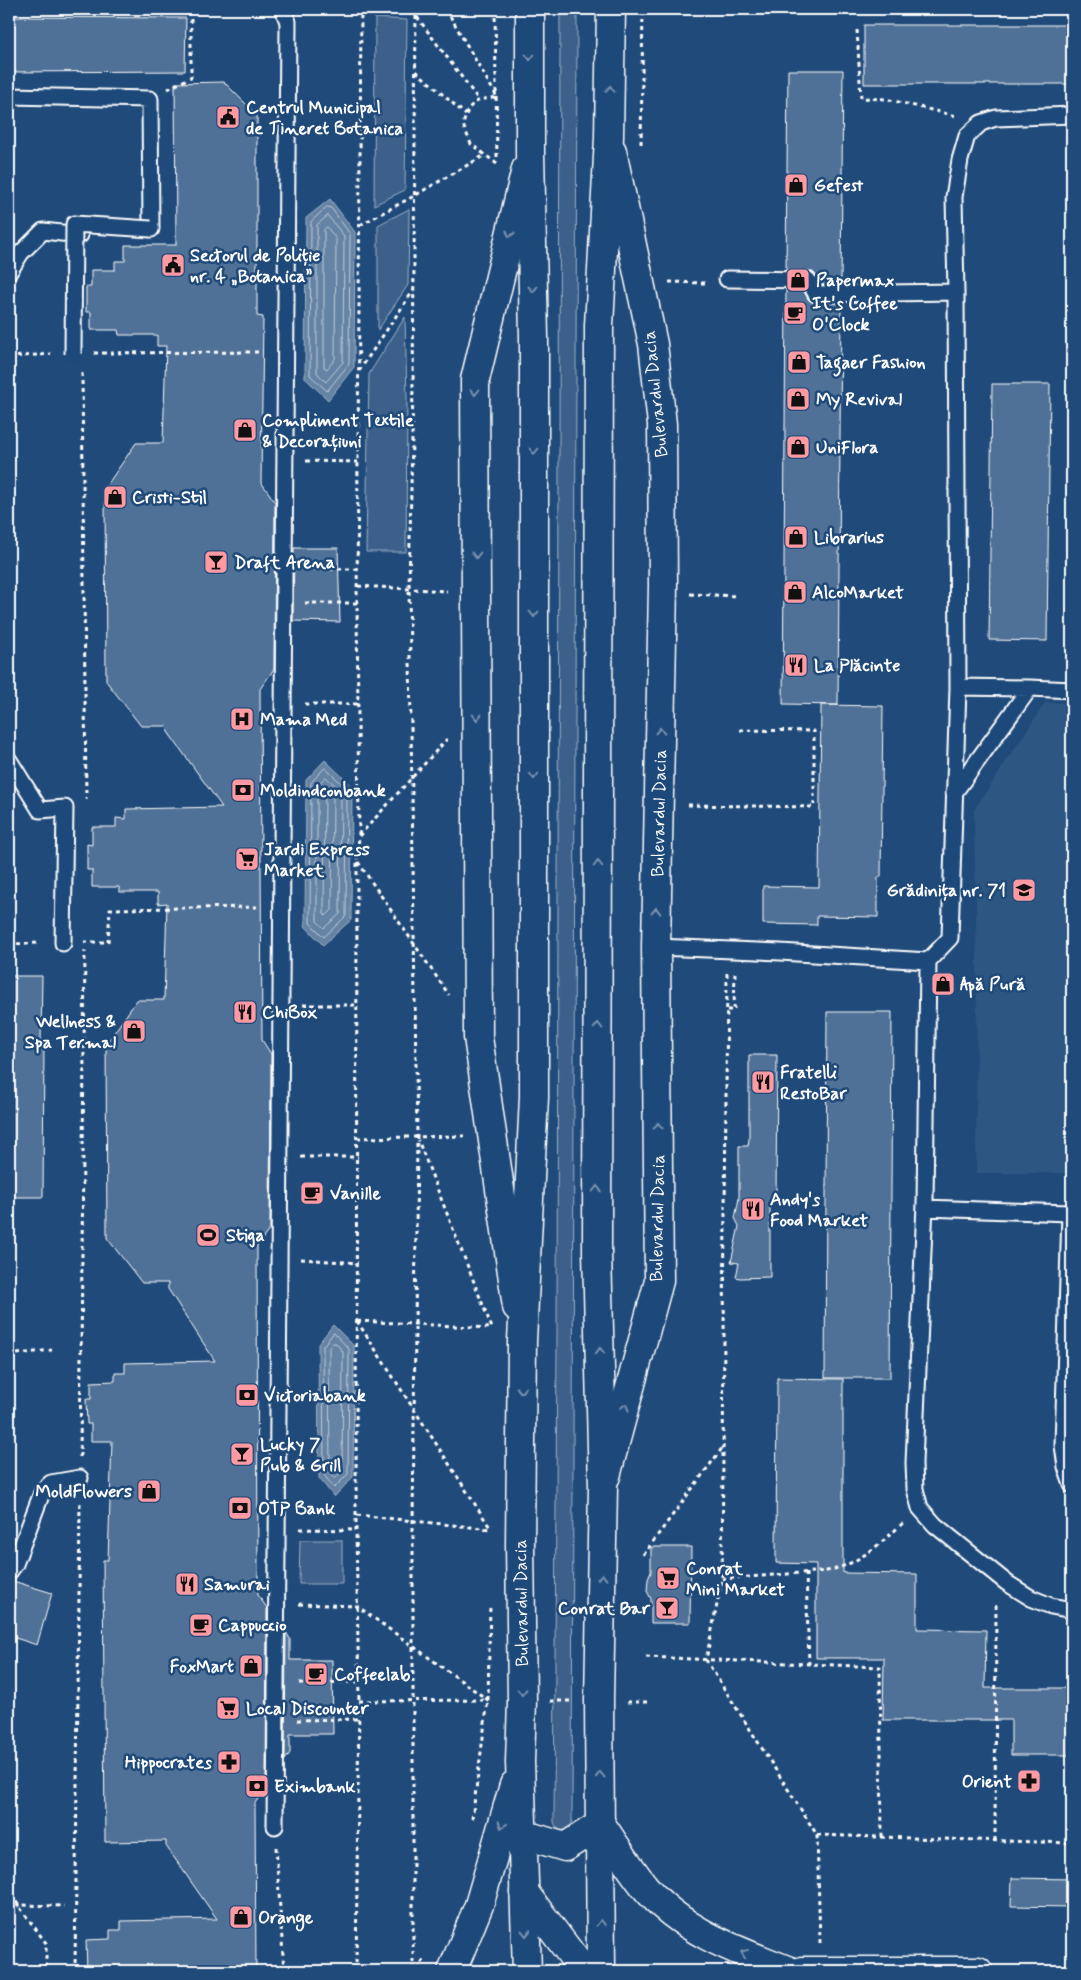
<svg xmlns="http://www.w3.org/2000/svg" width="1081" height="1980" font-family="Mynerve,sans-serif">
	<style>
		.built { fill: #2e5683 }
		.green { fill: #3c618b; stroke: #9eb0c5 }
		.water { fill: #6583a4; stroke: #a3b5c8 }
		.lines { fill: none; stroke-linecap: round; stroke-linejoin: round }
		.shore { stroke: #c1cddb; stroke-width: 1 }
		.building { fill: #507197; stroke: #fff }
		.service-casing { stroke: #fff; stroke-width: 19 }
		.minor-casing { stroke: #fff; stroke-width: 31 }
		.primary-casing { stroke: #fff; stroke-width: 31 }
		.trunk-casing { stroke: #fff; stroke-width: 31 }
		.path { stroke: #fff; stroke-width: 3; stroke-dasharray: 4 4; stroke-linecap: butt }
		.service { stroke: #1f4a7a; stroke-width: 15 }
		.minor { stroke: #1f4a7a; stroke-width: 28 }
		.primary { stroke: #1f4a7a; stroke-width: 28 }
		.trunk { stroke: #1f4a7a; stroke-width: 28 }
		.service-bridge-casing { stroke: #fff; stroke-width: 19; stroke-linecap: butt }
		.service-bridge { stroke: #1f4a7a; stroke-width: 15 }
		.oneway { stroke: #7992af }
		.labels { text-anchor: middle; stroke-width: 5; stroke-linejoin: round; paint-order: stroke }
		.poi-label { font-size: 18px; font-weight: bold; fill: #fff; stroke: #1f4a7a; text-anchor: start }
		.street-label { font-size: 18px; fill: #fff; stroke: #1f4a7a }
	</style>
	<rect width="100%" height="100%" fill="#1f4a7a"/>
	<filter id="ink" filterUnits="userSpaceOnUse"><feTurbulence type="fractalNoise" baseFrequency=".02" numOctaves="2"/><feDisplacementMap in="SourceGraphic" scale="10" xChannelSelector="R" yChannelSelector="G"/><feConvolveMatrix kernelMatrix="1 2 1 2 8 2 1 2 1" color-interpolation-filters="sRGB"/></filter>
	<g filter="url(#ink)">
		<path class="built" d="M1045,703H1072V1173H976L977,970L974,810Z"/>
		<path class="green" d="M560,9H577L572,1827L566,1832C560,1830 556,1829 554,1822L557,1336Z
			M375,18L407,20L405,190L374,205Z
			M409,209L408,285L378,330V225Z
			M405,317L407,399L406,552H366L369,374Z
			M300,1540H342V1584H299Z"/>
		<path class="water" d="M330,199L355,232L354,367L328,400L305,378L306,218Z
			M325,760L352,786L351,920L323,945L305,926L306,780Z
			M333,1325L354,1346L353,1477L334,1497L319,1478L318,1344Z"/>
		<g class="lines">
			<path class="shore" d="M327,207L331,208L350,234L349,364L327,391L310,375L311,222Z
				M328,216L344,236L343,362L326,382L317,373V225Z
				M327,227L336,239L335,359L327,369L324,367V230Z
				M325,768L347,789L346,916L324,937L310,923L311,783Z
				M326,777L341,791L340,914L324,928L317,921V786Z
				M327,789L333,795L332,910L326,916L324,913L325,791Z
				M334,1333L349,1349L348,1474L334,1488L324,1475L323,1346Z
				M333,1343H336L343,1352L342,1471L335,1479L330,1473L329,1348Z"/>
		</g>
		<path class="building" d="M9,17L186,18L185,71L9,72Z
			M864,25H1072V84H864Z
			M788,70H843L841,284L821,285L812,272L786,270Z
			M224,82L257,115V316L263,317L261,482L275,502L274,669L260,689L262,1040L271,1054L270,1229L257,1246L258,1595L267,1608L266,1788L255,1803L256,1971H87L86,1940L110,1939V1930H121V1921L217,1919L166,1846V1841L105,1842L103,1560H108L112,1441H91V1424H87L86,1399H91V1382L115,1381V1373H125V1363L215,1361L168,1289V1283H142L107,1238L106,1044L137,1000H164L167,903L158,904V892H119V887H92V870H87V844L92,845V827H116V818L126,819V809L222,807L168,732L167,726H141L106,681L105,488L136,443H163L166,346H157V335H119L118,330H91V312H86V287H91V270H115V261H125V245H176L175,83Z
			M786,289H803L808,299L816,303H841L838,705L783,704Z
			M992,384H1050L1047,641L989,640Z
			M294,548H338L340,622L293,621Z
			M821,705L883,706L881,877H878V917L817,916V925L763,924V886L819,887Z
			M9,976H42L41,1041H44L43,1197H9Z
			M827,1012H892L890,1378H825Z
			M749,1055H777L776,1199L770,1200V1277L740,1278L736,1277L739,1263L731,1262L739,1226L735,1218L739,1198V1146H748L749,1139Z
			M777,1378L843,1379V1573L917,1574V1629L986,1630L985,1688H1072V1755H1011V1720H883L884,1658H816V1564L776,1563Z
			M651,1547H691L690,1623H651V1599L647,1591L648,1579L651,1572Z
			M13,1581L52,1593L37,1645L9,1636V1596Z
			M286,1632L290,1639V1660H332L333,1734H290V1753L285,1760Z
			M1012,1878L1072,1879V1907L1011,1906Z"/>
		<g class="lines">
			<g class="service-casing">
				<path id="service" d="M9,96L150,99L151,229
					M9,272L21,253L43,231L80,235
					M727,279L808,280L816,294L956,292
					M958,687L1030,688
					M9,760L40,810L65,808L63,943
					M954,793L1030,688L1072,690
					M656,947L780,952L928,961L950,938L958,687L956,292L954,197L960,160L967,136L981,123L996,118L1072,115
					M928,961L925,1204L914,1463L915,1489L920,1508L935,1525L1007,1583L1031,1598L1051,1606L1072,1610
					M925,1208L1070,1213L1072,1211
					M1070,1213L1063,1445L1066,1467L1072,1485
					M9,1572L15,1564L43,1490L51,1483L80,1478
					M275,1826L288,22L283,9"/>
			</g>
			<g class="minor-casing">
				<g id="minor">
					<path d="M517,1307L478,1037L475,380L526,169"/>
					<path id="s1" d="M606,1476L659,1281L656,947L663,586L662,424L653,344L612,151"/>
				</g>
			</g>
			<g class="primary-casing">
				<path id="primary" d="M522,1834L565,1847L601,1824
					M452,1971L479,1905L514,1785
					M527,1971L520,1762L522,1701L520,1544L522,1341L534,1097V337L530,152V9
					M601,1971L599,1701L603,1487L597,1251L599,326L609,137L611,9"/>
			</g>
			<g class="trunk-casing">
				<path id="trunk" d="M601,1824C615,1845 629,1867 645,1887C681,1931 738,1951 790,1971
					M524,1892L584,1971
					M802,1971H978"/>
			</g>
			<path class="path" d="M446,9L497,97C474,100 469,102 463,125L471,144L497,164
				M495,9L497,161
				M417,17L478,99
				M857,30L861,98L886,99L956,116
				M416,71L466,115
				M168,89L191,77V9
				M641,144L643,9
				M360,225L414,196L485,155
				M669,282L705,283
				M94,353L263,352
				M9,357L51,354
				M359,371L413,291
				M82,373L86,799
				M306,461L358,462
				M306,569H358
				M358,586L447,591
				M690,594L737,596
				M305,603H357
				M305,704H357
				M688,805L814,807V731L736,730
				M359,836L447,739
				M358,862L449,995
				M84,942H108L110,909L259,907
				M9,944L41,943
				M727,973L722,1579L706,1660L817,1835L820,1943
				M303,1005H358
				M727,1010H734L735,971
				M357,1138L464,1136
				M301,1157H358
				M301,1259L358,1263
				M357,1321L492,1328L418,1140
				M357,1321L491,1529
				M9,1355L52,1350
				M80,1457L85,951
				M357,1515L490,1529
				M300,1529L356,1530
				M643,1555L723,1447
				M806,1573L809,1664
				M722,1579L827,1571C859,1564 880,1544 903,1523
				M299,1604L357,1606L488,1700
				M646,1657L880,1667L882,1837
				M299,1683L358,1682
				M359,1701L488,1700
				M550,1701H571
				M627,1702H647
				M297,1720L359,1719
				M472,1819L488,1700L490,1604
				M817,1835L1072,1843
				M995,1841L996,1601
				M276,1847L284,1971
				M9,1887L18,1905L46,1943V1971
				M9,1921L18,1905L64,1906
				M75,1971L80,1501
				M356,1971L359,1701L356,1530L357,861L359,836L357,603L361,9
				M413,1971V1522L417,1137L409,589L413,387L416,9
				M418,1971L424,1959"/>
			<use href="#service" class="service"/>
			<use href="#minor" class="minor"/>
			<use href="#primary" class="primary"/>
			<use href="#trunk" class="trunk"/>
			<g class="service-bridge-casing">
				<path id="service-bridge" d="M73,354L74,224L151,229"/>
			</g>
			<use href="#service-bridge" class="service-bridge"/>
		</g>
		<defs><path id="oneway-chevron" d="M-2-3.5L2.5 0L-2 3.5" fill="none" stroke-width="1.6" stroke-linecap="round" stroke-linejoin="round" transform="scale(1.25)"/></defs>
		<g class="oneway">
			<use href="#oneway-chevron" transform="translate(530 57) rotate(90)"/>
			<use href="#oneway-chevron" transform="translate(610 89) rotate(-89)"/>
			<use href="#oneway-chevron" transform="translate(510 234) rotate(104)"/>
			<use href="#oneway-chevron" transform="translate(533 289) rotate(89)"/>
			<use href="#oneway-chevron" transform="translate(475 392) rotate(90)"/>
			<use href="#oneway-chevron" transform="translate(534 451) rotate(90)"/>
			<use href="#oneway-chevron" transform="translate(476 555) rotate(90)"/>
			<use href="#oneway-chevron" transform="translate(534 614) rotate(90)"/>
			<use href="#oneway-chevron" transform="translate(477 717) rotate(90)"/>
			<use href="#oneway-chevron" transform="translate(660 731) rotate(-89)"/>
			<use href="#oneway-chevron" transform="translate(534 776) rotate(90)"/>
			<use href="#oneway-chevron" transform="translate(598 864) rotate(-90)"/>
			<use href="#oneway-chevron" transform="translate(656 911) rotate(-89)"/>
			<use href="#oneway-chevron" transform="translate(598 1026) rotate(-90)"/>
			<use href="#oneway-chevron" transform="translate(658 1126) rotate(-91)"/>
			<use href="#oneway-chevron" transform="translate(597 1189) rotate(-90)"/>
			<use href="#oneway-chevron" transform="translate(600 1351) rotate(-91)"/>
			<use href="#oneway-chevron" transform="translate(521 1390) rotate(91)"/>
			<use href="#oneway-chevron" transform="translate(625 1407) rotate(-75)"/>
			<use href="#oneway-chevron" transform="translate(602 1577) rotate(-89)"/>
			<use href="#oneway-chevron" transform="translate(522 1692) rotate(89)"/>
			<use href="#oneway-chevron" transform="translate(600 1775) rotate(-91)"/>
			<use href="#oneway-chevron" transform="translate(502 1825) rotate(107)"/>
			<use href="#oneway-chevron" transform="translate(601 1923) rotate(-90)"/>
			<use href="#oneway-chevron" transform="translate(526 1933) rotate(88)"/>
			<use href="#oneway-chevron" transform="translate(744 1953) rotate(-158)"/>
		</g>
	</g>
	<defs>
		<g id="civic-square" transform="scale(1.25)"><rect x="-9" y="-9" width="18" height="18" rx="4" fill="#ff9aa2" stroke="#1f4a7a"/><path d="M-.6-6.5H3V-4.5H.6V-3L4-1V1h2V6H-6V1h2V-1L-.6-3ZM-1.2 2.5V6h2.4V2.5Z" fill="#111"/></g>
		<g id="shop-square" transform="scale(1.25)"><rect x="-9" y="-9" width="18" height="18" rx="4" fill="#ff9aa2" stroke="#1f4a7a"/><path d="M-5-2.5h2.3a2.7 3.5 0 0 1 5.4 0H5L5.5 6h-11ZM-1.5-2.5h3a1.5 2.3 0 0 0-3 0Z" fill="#111"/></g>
		<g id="cafe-square" transform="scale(1.25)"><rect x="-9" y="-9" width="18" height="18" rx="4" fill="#ff9aa2" stroke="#1f4a7a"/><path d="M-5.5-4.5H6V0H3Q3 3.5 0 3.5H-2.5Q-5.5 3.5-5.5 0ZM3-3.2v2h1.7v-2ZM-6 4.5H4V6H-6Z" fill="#111"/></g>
		<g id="bar-square" transform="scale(1.25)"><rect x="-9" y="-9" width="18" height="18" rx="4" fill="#ff9aa2" stroke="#1f4a7a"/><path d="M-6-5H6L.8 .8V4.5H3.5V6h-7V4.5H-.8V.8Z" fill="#111"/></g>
		<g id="restaurant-square" transform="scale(1.25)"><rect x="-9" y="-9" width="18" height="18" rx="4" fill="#ff9aa2" stroke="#1f4a7a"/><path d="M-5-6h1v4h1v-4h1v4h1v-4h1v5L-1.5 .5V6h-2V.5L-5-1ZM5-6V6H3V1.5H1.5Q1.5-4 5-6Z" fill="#111"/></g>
		<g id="hospital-square" transform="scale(1.25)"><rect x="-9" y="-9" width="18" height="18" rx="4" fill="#ff9aa2" stroke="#1f4a7a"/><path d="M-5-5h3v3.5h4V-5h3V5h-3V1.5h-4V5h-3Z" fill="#111"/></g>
		<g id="bank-square" transform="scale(1.25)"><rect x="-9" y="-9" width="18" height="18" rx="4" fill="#ff9aa2" stroke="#1f4a7a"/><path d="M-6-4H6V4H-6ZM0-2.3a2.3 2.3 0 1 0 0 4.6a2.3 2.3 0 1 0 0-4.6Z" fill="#111"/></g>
		<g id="supermarket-square" transform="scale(1.25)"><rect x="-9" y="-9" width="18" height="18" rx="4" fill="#ff9aa2" stroke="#1f4a7a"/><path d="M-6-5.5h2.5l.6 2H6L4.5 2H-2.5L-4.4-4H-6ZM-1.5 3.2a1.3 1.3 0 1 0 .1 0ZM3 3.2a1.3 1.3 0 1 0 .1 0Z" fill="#111"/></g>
		<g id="school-square" transform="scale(1.25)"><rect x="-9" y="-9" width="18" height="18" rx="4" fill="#ff9aa2" stroke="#1f4a7a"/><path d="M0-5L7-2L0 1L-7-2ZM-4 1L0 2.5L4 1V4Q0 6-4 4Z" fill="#111"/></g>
		<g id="stadium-square" transform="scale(1.25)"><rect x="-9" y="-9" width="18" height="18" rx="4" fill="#ff9aa2" stroke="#1f4a7a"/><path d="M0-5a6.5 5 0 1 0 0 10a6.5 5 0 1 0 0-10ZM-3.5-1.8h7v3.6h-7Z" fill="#111"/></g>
		<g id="pharmacy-square" transform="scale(1.25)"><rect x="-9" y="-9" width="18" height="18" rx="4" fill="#ff9aa2" stroke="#1f4a7a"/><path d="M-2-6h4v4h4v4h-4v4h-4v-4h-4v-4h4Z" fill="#111"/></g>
	</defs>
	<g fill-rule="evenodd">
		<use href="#civic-square" x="228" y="117"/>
		<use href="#shop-square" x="796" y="185"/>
		<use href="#civic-square" x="173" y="265"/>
		<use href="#shop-square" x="798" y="280"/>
		<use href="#cafe-square" x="795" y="313"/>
		<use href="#shop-square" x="799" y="362"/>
		<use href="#shop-square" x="798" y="399"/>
		<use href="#shop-square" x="245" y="430"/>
		<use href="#shop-square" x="798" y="447"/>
		<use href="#shop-square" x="115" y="497"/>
		<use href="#shop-square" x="796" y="537"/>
		<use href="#bar-square" x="216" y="562"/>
		<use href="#shop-square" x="795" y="592"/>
		<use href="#restaurant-square" x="796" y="665"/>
		<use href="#hospital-square" x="242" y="719"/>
		<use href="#bank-square" x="243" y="790"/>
		<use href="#supermarket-square" x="247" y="859"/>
		<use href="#school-square" x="1024" y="890"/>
		<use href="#shop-square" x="943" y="984"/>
		<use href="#restaurant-square" x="245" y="1012"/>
		<use href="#shop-square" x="134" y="1031"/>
		<use href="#restaurant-square" x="763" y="1082"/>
		<use href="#cafe-square" x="312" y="1193"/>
		<use href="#restaurant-square" x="753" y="1209"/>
		<use href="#stadium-square" x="208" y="1235"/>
		<use href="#bank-square" x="247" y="1395"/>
		<use href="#bar-square" x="242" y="1454"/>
		<use href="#shop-square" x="149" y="1491"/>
		<use href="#bank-square" x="240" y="1508"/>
		<use href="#supermarket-square" x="668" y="1578"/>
		<use href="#restaurant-square" x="187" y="1584"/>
		<use href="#bar-square" x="667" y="1608"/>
		<use href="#cafe-square" x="201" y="1625"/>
		<use href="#shop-square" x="251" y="1666"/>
		<use href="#cafe-square" x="316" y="1674"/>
		<use href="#supermarket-square" x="228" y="1708"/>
		<use href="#pharmacy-square" x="229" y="1762"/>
		<use href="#pharmacy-square" x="1029" y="1781"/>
		<use href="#bank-square" x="257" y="1786"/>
		<use href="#shop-square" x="241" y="1917"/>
	</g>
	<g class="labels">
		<g class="poi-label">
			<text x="246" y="113">Centrul Municipal<tspan x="246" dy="21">de Tineret Botanica</tspan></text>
			<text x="814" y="191">Gefest</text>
			<text x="190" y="261">Sectorul de Poliție<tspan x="190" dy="21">nr. 4 „Botanica”</tspan></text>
			<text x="816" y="286">Papermax</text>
			<text x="812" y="309">It's Coffee<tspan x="812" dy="21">O'Clock</tspan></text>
			<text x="816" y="368">Tagaer Fashion</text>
			<text x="816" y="405">My Revival</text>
			<text x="262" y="426">Compliment Textile<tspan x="262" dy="21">&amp; Decorațiuni</tspan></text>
			<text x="816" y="453">UniFlora</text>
			<text x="132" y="503">Cristi-Stil</text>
			<text x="814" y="543">Librarius</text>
			<text x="234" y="568">Draft Arena</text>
			<text x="812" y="598">AlcoMarket</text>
			<text x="814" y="671">La Plăcinte</text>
			<text x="260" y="725">Mama Med</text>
			<text x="260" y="796">Moldindconbank</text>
			<text x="264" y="855">Jardi Express<tspan x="264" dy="21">Market</tspan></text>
			<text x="1006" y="896" text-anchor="end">Grădinița nr. 71</text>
			<text x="960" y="990">Apă Pură</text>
			<text x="262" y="1018">ChiBox</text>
			<text x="116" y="1027" text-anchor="end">Wellness &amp;<tspan x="116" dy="21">Spa Termal</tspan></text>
			<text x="780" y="1078">Fratelli<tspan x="780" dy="21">RestoBar</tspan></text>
			<text x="330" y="1199">Vanille</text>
			<text x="770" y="1205">Andy's<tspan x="770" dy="21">Food Market</tspan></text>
			<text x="226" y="1241">Stiga</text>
			<text x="264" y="1401">Victoriabank</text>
			<text x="260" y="1450">Lucky 7<tspan x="260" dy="21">Pub &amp; Grill</tspan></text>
			<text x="132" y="1497" text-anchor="end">MoldFlowers</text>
			<text x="258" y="1514">OTP Bank</text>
			<text x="686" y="1574">Conrat<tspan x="686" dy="21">Mini Market</tspan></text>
			<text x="204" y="1590">Samurai</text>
			<text x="650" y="1614" text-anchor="end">Conrat Bar</text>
			<text x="218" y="1631">Cappuccio</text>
			<text x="234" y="1672" text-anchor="end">FoxMart</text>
			<text x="334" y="1680">Coffeelab</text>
			<text x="246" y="1714">Local Discounter</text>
			<text x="212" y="1768" text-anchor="end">Hippocrates</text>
			<text x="1012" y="1787" text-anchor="end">Orient</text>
			<text x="274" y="1792">Eximbank</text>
			<text x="258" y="1923">Orange</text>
		</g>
		<g class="street-label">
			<text transform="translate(655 394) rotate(-96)" y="6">Bulevardul Dacia</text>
			<text dy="6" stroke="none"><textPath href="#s1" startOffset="670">Bulevardul Dacia</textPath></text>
			<text transform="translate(657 1218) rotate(-89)" y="6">Bulevardul Dacia</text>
			<text transform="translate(521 1603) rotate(-91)" y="6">Bulevardul Dacia</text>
		</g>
	</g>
	<rect width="1081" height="1980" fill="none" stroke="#1f4a7a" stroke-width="30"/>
	<rect x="15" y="15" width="1051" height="1950" fill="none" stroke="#fff" stroke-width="2" filter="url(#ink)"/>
</svg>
